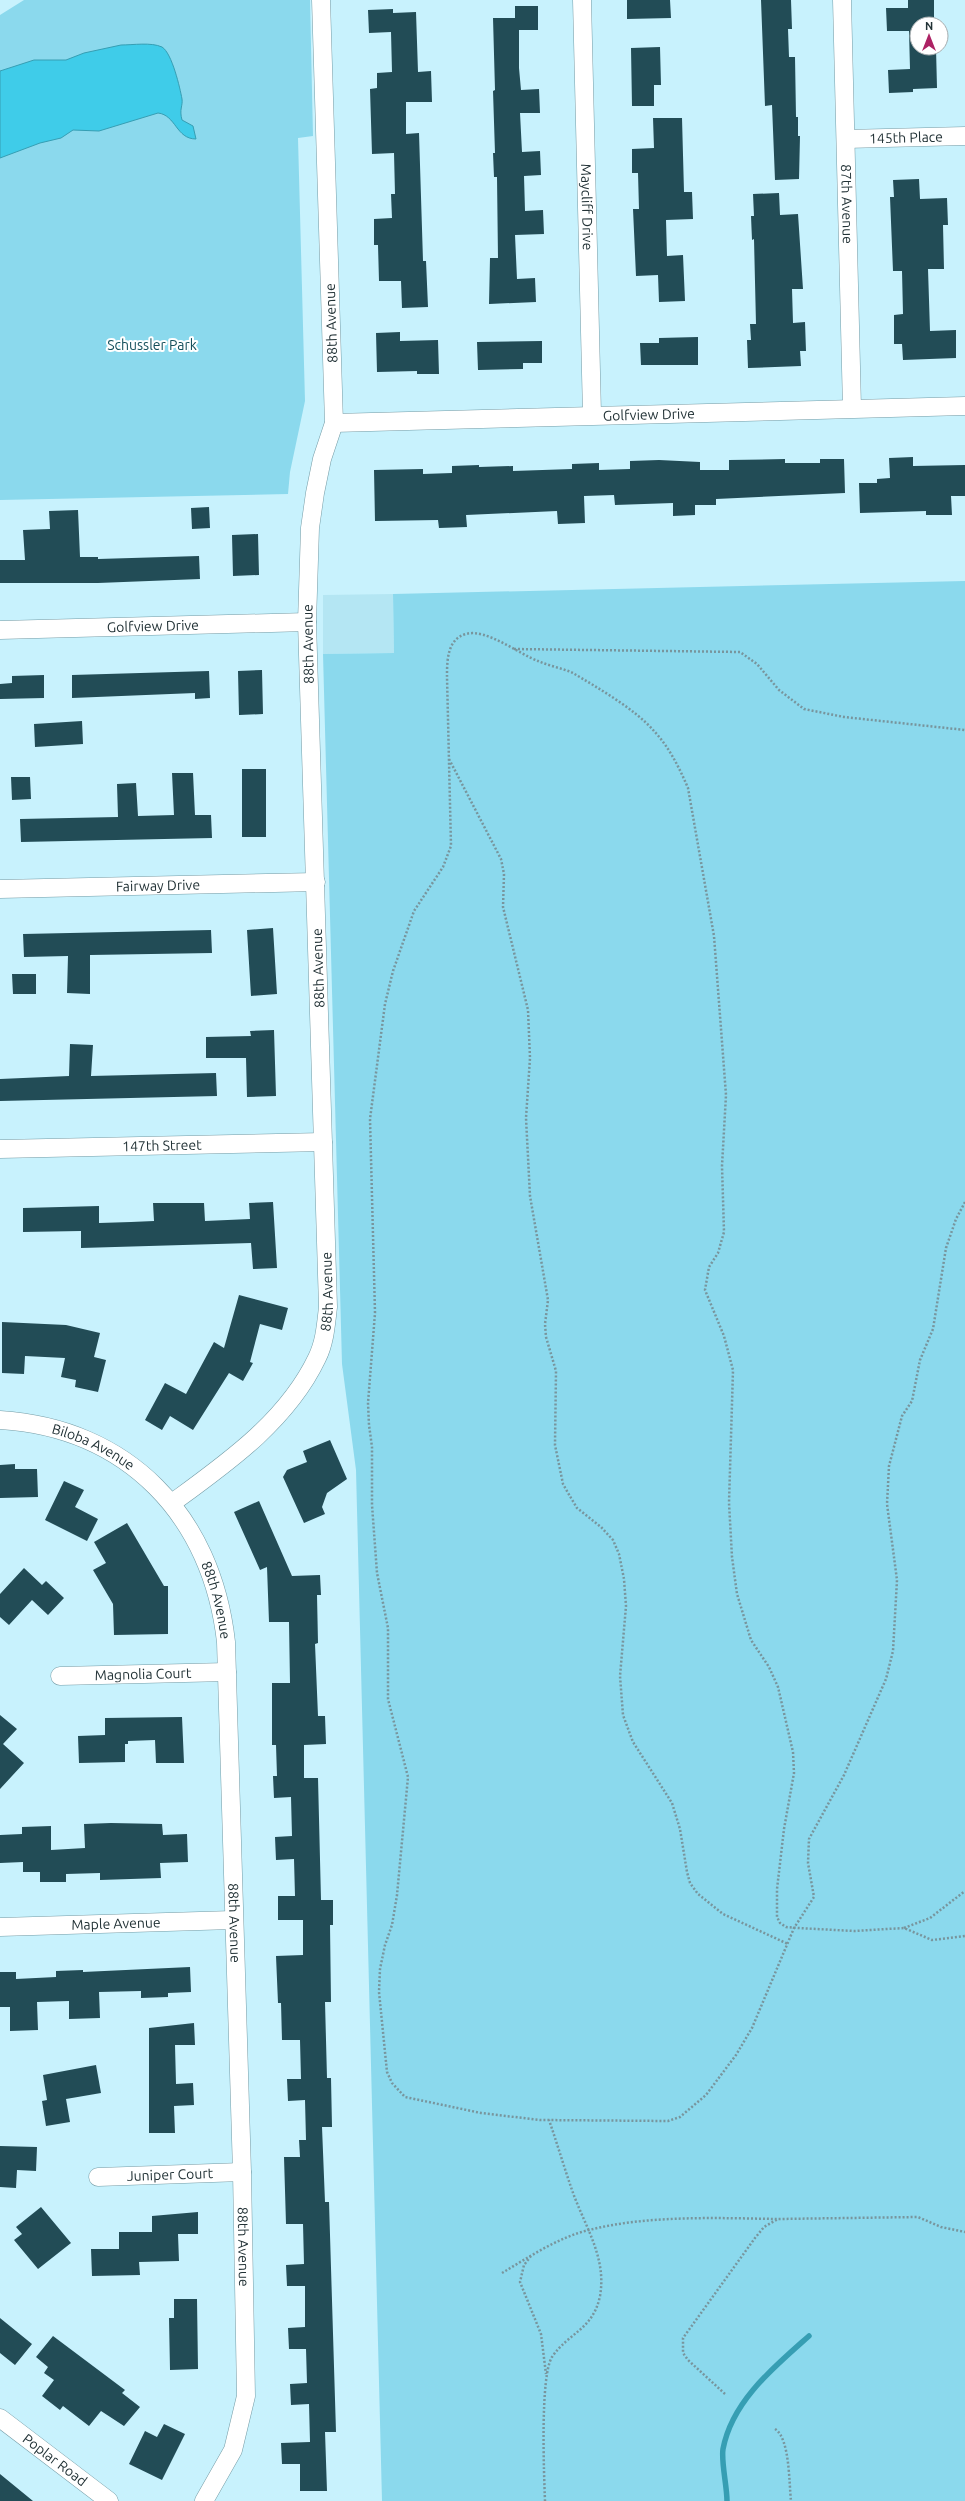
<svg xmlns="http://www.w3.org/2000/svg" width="965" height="2501" font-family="Ubuntu,sans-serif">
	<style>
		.built { fill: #b4e6f3 }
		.green { fill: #8bd9ed }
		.water { fill: #3fcce9; stroke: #369eb3 }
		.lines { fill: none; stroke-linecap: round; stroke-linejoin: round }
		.stream { stroke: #369eb3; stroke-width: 5.5 }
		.building { fill: #224c56 }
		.street-casing { stroke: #759ca6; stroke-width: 19 }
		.path { stroke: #78959d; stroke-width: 2.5; stroke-dasharray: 2 2; stroke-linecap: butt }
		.street { stroke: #fff; stroke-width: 18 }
		.labels { text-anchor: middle; stroke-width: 4; stroke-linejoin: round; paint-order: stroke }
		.street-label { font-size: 14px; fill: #223236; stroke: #fff }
		.park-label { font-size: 14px; fill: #134e5a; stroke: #fff }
	</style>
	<rect width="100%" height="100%" fill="#c8f2fd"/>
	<path class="built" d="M393,594L394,653L323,654V595Z"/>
	<path class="green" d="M24,0H310L313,136L298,138L305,401L290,472L288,494L0,500V15Z
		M965,581V2501H382L356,1470L342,1364L323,654L394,653L393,594Z"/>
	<path class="water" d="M121,45C133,45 151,42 162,47C172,53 180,88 182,99C183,106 179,109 182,120L193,126L196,139C176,139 176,115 158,113L99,131L73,130L61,138L40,143L0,158V71L34,60H66L84,53Z"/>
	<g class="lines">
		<path class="stream" d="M727,2501C727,2486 721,2462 723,2449C732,2401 774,2367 809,2336"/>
	</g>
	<path class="building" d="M627,0H670L671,18L627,19Z
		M761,0H791L792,29H788L789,57H795L796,117H798V136H800L799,179L775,180L772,105L765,106Z
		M908,0H934V24H917V48H936L937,88L913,89V92L889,93L888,70L910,69L909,31H887L886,8H908Z
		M515,6H538V30H519V68L521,90L539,89L540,113H520L522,152L540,151L541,175L524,176L525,211L543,210L544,234L515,235L517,279L535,278L536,302L489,304L490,258H498L497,177H494L493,153H495L493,91L495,90L493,18H515Z
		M393,9V13L416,12L418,72L431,71L432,102H406V134L419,133L423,261H426L428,307L402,308L401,281H379L378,245H374V219L392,218L391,194H395L394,153L372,154L370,89L377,88V73L392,72L391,32L369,33L368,10Z
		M660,47L661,85H654V106H632L631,48Z
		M653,118H682L684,192H692L693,219L666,220L667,256L683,255L685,301L659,302L658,275L636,276L633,209H639L638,173H632V149L654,148Z
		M919,179L920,199L947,198L948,225H943L944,269H928L930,331L956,330V358L903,360L902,344H894V315L903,314L902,271H893L890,197H894L893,180Z
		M779,193L780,215L798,214L803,289H792L793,323L805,322L806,351H800L801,366L748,368L747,340H751L750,324H756L754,239L752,240L751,216H754L753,194Z
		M400,332V341L438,340L439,374H417V371L377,372L376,333Z
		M698,337V365H641L640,343H659V338Z
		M542,341V363H523V369L478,370L477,342Z
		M913,457V466L965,465V496H951L952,515H926V511L860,513L859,483H877V479L890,478L889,458Z
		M785,459V463H820V459H844L845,493L716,499V505H695V515L673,516V503L615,505L614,495L584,496L585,523L558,524L557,511L466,515L467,527L439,528L438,520L375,521L374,470L423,469V474L452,473V466L479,465V467L513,466V471L572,469V464L599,463V470L630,469V461L659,460L700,462V470H729V460Z
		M209,507L210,528L192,529L191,508Z
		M78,510L80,557H98V559L199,556L200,579L98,583H0V560H25L23,530L50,529L49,511Z
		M258,534L259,575L233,576L232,535Z
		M262,670L263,714L239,715L238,671Z
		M209,671L210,698L195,699V693L72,698V675Z
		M44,675V698L0,699V684L12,683V676Z
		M82,721L83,744L35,747L34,724Z
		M242,769H266V837H242Z
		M172,773H193L195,815H211L212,838L21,842L20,819L118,817L117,784L136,783L138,816L174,815Z
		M11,777H30L31,799L12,800Z
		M273,928L277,994L251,996L247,930Z
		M211,930L212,953L90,955V994L67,993L68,956L24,957L23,934Z
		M12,974H36V994H13Z
		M274,1030L276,1096L247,1097L246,1058H206V1037L251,1036L250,1031Z
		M70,1044L93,1045L91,1076L216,1073L217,1096L0,1101V1079L69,1076Z
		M273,1202L277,1268L253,1269L251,1243L81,1248V1231L23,1232V1208L99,1206V1223L131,1222L154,1221L153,1203H204L205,1221L250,1219L249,1203Z
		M239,1295L288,1308L282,1330L260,1324L250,1362L253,1363L243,1381L229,1373L193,1430L170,1416L162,1430L145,1420L165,1383L186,1394L214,1342L224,1348Z
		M2,1322L66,1325L100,1333L94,1357L106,1360L98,1392L75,1387L76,1380L61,1377L65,1358L25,1356L24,1374L2,1373Z
		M330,1440L347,1479L327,1493L322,1507L325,1514L304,1523L283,1477L287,1470L307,1462L303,1451Z
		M15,1464V1469H37L38,1497L0,1498V1465Z
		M64,1481L84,1490L75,1507L98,1519L87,1541L45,1520Z
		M259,1501L292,1576L320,1575L321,1595H317L318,1643L315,1644L318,1716H325L326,1744L304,1745V1778H318L321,1900H333V1925H330L331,2002H325L327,2078H331L332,2127H322L325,2202H329L336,2432H325L327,2491H300V2464H282L281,2443L310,2442L309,2404L291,2405L290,2384L307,2383L306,2349H289L288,2328L305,2327V2286H287L286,2265L304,2264L303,2224H286L284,2157H300L299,2140H306L305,2100L288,2101L287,2079H301L300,2040H282L281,2003H278L276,1956L303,1955V1920H278V1896H295L294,1859L276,1860L275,1837L292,1836L291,1797L274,1798L273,1776H277L276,1745H272V1683H290L289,1622H269L267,1567L260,1570L234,1512Z
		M127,1523L164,1586H168V1634L114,1635L113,1604L93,1570L106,1563L94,1542Z
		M24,1568L42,1585L46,1581L64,1598L48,1615L32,1600L9,1625L0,1617V1594Z
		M0,1715L17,1729L3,1744L24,1763L0,1789Z
		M182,1717L184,1763H156L155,1740L128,1741V1744H125V1762L79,1763L78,1736L105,1735V1718Z
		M111,1823L162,1824L163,1835L187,1834L188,1862L160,1863L161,1878L100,1880V1873L66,1874V1882H40V1872H23V1862L0,1863V1835L22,1834V1827L51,1826V1850L85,1848L84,1824Z
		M190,1967L191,1992L168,1993V1997L141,1998V1991L99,1992L100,2018L69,2019V2001L37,2002L38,2030L10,2031V2007H0V1972H16V1979L56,1977V1971L83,1970V1972Z
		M194,2023L195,2045H175L176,2084L193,2083L194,2105L174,2106L175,2133H149V2028Z
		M96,2065L101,2093L66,2099L70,2122L46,2126L42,2101L47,2100L43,2075Z
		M0,2146L37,2147L36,2171L17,2170L16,2188L0,2187Z
		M41,2207L71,2243L38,2269L14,2240L22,2234L16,2227Z
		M198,2212V2234H178L179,2261L139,2262L140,2275L92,2276L91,2249H119V2232H152V2216Z
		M174,2299H197L198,2369L170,2370L169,2318H174Z
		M0,2318L32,2344L15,2365L0,2353Z
		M53,2336L125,2390L122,2393L140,2407L124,2426L101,2411L89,2426L63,2406L60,2410L42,2396L54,2380L44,2373L48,2367L36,2357Z
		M164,2424L185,2434L162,2480L129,2464L145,2431L157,2437Z
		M0,2474L33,2501H0Z"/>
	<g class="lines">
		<g class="street-casing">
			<g id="street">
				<path id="s1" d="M582,0L592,414"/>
				<path id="s2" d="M842,0L852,408"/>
				<path id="s3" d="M846,139L965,136"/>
				<path id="s4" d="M334,423L965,406"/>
				<path id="s5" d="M0,630L307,622"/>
				<path id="s6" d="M0,889L316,882"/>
				<path id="s7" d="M0,1149L323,1142"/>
				<path id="s8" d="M0,1420C128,1428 212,1516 226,1642L242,2172L246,2396L233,2450L204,2501"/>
				<path id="s9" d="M172,1503C227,1463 287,1421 317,1358C325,1342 326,1324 328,1307L307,622L310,528L315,493L322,459L334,423L321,0"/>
				<path id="s10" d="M60,1676L227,1672"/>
				<path id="s11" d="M0,1927L233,1920"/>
				<path id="s12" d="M98,2177L242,2172"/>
				<path id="s13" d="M0,2418L109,2501"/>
			</g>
		</g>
		<path class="path" d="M514,649L740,652L757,664L779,690L804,709L844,717L965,730
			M449,759L501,859L504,874L503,907L528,1010L530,1058L526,1118L530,1196L548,1300L545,1324L546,1337L556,1371L555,1445L563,1484L571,1498L577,1508L601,1527L613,1540L619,1554L624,1579L626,1606L620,1676L623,1715L633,1742L672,1803L680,1829L687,1872L690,1883L698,1894L723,1914L788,1944
			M965,1202L956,1219L946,1248L933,1329L920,1360L912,1401L902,1416L889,1466L887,1504L897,1580L893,1651L886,1679L844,1775L809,1839L808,1863L814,1897L794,1928L752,2028L736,2055L706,2095L680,2117L668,2121L540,2120L481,2113L405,2097L392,2083L387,2072L379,1992L380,1969L385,1945L392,1925L397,1895L408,1777L388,1699V1628L377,1573L372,1505V1447L369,1425L368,1403L375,1313L370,1119L385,1004L393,971L414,911L443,867L451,846L447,677C447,661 447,639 466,634C486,628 519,654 538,661C549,666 562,668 573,673C598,688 635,709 654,731C669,747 679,767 688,788L714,936L726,1095L722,1166L724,1232L718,1253L709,1267L705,1290L724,1336L733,1370L729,1503L732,1557L737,1594L751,1640L769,1667L778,1687L793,1752L794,1773L784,1829L777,1889V1917L780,1923L786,1927L798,1928L854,1931L904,1928L932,1940L965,1936
			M904,1928L930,1918L965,1891
			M531,2256L524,2265L520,2282L541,2334L546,2374
			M502,2273C529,2257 559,2237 589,2230C648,2215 717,2218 777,2219
			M725,2394L688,2360L683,2353V2338L755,2238L764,2227L778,2219L918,2217L941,2227L965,2232
			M775,2429C790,2438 789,2484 791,2501
			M545,2501C544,2474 540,2376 552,2357C569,2332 593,2330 600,2296C607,2257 584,2225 572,2190C564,2167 557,2143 549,2120"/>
		<use href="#street" class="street"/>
	</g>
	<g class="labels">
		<g class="street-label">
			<text dy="5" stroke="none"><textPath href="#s3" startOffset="60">145th Place</textPath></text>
			<text dy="5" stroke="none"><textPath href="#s2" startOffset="204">87th Avenue</textPath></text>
			<text dy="5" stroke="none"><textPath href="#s1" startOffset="207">Maycliff Drive</textPath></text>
			<text transform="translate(331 323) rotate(-92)" y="5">88th Avenue</text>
			<text dy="5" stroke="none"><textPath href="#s4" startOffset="315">Golfview Drive</textPath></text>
			<text dy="5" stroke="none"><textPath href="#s5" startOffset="153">Golfview Drive</textPath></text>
			<text transform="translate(308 644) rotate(-91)" y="5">88th Avenue</text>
			<text dy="5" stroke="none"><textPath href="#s6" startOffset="158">Fairway Drive</textPath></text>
			<text transform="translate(318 968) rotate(-92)" y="5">88th Avenue</text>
			<text dy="5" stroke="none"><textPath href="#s7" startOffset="162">147th Street</textPath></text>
			<text dy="5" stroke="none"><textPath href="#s9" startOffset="275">88th Avenue</textPath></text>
			<text dy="5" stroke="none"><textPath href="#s8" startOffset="98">Biloba Avenue</textPath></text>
			<text dy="5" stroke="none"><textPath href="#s8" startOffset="304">88th Avenue</textPath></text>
			<text dy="5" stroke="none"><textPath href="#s10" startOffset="83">Magnolia Court</textPath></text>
			<text dy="5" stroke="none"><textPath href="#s11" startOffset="116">Maple Avenue</textPath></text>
			<text dy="5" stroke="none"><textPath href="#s8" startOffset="628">88th Avenue</textPath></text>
			<text dy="5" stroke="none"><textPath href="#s12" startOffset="72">Juniper Court</textPath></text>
			<text dy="5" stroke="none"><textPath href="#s8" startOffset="952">88th Avenue</textPath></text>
			<text dy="5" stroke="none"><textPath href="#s13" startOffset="69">Poplar Road</textPath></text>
		</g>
		<g class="park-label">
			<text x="152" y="350">Schussler Park</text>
		</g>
	</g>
	<g transform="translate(929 36)"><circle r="19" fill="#ffffff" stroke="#a7adaf"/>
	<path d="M0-3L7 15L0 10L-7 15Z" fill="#ad2264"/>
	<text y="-6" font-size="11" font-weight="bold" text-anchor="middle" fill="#223236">N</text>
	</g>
</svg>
